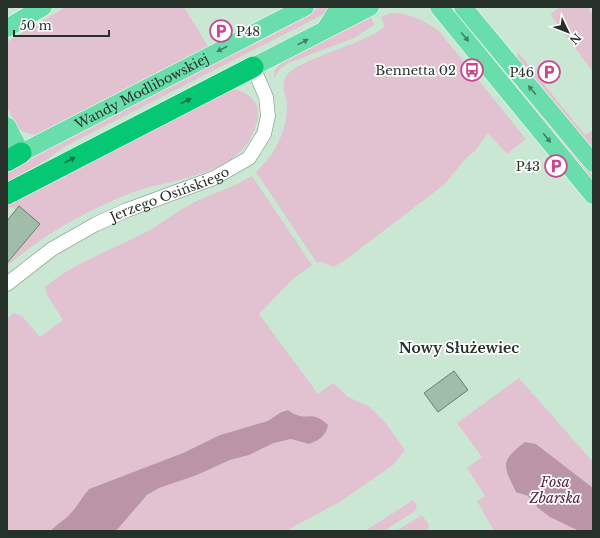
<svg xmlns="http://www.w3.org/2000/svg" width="600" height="538" font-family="'Libre Baskerville',serif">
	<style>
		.green { fill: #e2c2d1 }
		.water { fill: #bc94a7 }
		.building { fill: #a0bda9; stroke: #65806e }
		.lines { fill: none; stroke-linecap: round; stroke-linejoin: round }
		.minor-casing { stroke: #728d7b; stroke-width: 15 }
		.major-casing { stroke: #fff; stroke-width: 19 }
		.highway-casing { stroke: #fff; stroke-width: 22 }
		.minor { stroke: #fff; stroke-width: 14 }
		.major { stroke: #6addac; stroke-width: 18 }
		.highway { stroke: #06c774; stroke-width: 21 }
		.oneway { fill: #457e64 }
		.oneway2 { fill: #196d48 }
		.labels { text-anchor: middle; stroke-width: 3.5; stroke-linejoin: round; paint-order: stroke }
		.poi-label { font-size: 13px; fill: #26312a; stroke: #fff; text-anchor: end }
		.street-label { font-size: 13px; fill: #26312a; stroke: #fff }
		.neighbourhood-label { font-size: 14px; font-weight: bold; fill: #26312a; stroke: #fff }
		.water-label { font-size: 14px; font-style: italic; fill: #572440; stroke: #fff }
	</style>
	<rect width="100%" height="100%" fill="#cae7d3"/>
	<path class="green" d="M66,7H184L209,48L44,132L35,135L23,132L17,127L7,107V42Z
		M321,7H333L320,16L66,146L45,161L7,182V169Z
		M560,7H588L593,15V72L550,14Z
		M391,13C410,13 423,20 438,30L526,139L507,154L488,133L475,151L464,160L445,184L344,261L333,267L322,262L317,263L256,172C275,155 287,131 287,105C286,95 280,84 287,75C298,61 352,46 372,35C377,32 381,31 384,26L381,17Z
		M371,16L374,25L354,38L288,63L279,70L274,79L275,70L282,61Z
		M481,40L593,176V184L479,41Z
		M518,52L585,135L593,130V152L517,59Z
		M232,89C242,90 251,95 256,104C259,112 258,120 255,128C241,171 184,178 146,188C131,192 116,199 101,206C68,221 35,242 7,266V263L40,224L19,206L16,210L12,207L7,210V205Z
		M252,176L312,265L294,278L259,314L318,394L333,383L348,397L370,407L385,422L405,450L393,465L341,501L286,531H116L147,495L159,488L197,475L230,460L249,455L274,443L291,439L309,444L313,415C302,418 297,417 288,410L281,411L268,421L220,435L183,453L89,489C82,497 77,507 70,514C64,521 56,524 51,531H7V319L14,313L22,316L40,337L63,320L47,295L45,287C76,261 115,249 150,230C165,221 180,209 197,201C216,192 234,187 252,176Z
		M519,378L593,462V488L536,444L525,442C499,462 503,465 516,492L528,496L538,508L579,531H494L477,501L485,496L467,468L482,457L457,423Z
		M413,500L417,506L415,511L384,531H365Z
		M422,515L429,525L428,531H396Z"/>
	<path class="water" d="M288,410C307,424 310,408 328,425C326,436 319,440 309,444L291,439L274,443L249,455L230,460L197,475L159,488L147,495L116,531H51C56,524 64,521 70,514C77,507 82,497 89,489L183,453L220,435L268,421L281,412Z
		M525,442L536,444L593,488V531H579L550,517L538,508L528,496L516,492C503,465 499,462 525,442Z"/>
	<path class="building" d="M19,206L40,224L7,263V221Z
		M454,371L468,390L438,412L424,393Z"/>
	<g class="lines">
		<g class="minor-casing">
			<g id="minor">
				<path id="s1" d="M7,284L52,249L96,224L127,210L214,178L249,158L264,134L268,116L266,97L253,67"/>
			</g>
		</g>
		<g class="major-casing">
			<g id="major">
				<path d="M439,7L593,195"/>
				<path d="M463,7L593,163"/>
				<path d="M7,28L43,7"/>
				<path d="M325,30L339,7"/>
				<path d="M253,67L370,7"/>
				<path id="s2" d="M7,126L21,153L305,7"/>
			</g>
		</g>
		<g class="highway-casing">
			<path id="highway" d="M7,161L21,153
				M7,194L253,67"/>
		</g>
		<use href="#minor" class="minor"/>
		<use href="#major" class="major"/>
		<use href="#highway" class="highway"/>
	</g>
	<defs><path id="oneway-solid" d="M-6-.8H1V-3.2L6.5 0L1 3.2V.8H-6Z"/></defs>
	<g class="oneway">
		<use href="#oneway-solid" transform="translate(465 37) rotate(50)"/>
		<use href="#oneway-solid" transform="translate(303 42) rotate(-27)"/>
		<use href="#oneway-solid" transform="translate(222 49) rotate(153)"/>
		<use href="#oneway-solid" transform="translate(532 90) rotate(-130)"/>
		<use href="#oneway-solid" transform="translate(547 138) rotate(51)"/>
	</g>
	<g class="oneway2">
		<use href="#oneway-solid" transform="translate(186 101) rotate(-27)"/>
		<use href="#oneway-solid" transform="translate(70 160) rotate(-27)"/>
	</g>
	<defs>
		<g id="parking-ring" transform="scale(1.15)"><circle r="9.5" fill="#fff" stroke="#c94891" stroke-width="1.5"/><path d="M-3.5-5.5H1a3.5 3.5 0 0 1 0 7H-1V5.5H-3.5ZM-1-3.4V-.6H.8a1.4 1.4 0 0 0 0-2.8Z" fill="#c94891"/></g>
		<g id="bus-ring" transform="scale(1.15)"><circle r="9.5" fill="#fff" stroke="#c94891" stroke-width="1.5"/><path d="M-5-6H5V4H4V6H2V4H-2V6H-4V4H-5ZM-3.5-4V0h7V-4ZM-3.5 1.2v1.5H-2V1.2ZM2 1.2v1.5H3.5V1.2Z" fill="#c94891"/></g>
	</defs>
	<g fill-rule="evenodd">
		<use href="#parking-ring" x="221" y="31"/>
		<use href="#bus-ring" x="472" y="70"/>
		<use href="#parking-ring" x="549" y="72"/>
		<use href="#parking-ring" x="556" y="166"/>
	</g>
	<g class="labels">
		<g class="poi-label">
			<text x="236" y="36" text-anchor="start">P48</text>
			<text x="456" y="75">Bennetta 02</text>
			<text x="534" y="77">P46</text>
			<text x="540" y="171">P43</text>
		</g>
		<g class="street-label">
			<text dy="5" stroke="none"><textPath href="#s2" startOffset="166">Wandy Modlibowskiej</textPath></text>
			<text dy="5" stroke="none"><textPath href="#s1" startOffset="187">Jerzego Osińskiego</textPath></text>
		</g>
		<g class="neighbourhood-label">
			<text x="459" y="353">Nowy Służewiec</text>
		</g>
		<g class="water-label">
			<text x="555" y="487">Fosa<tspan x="555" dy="16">Zbarska</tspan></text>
		</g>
	</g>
	<rect width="600" height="538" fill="none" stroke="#26312a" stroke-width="16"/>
	<g transform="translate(568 32) rotate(133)" stroke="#ffffff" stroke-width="3" paint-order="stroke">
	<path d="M0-3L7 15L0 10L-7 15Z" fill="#26312a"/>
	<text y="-6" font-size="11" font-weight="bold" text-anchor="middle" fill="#26312a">N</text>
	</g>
	<path d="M14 30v6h95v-6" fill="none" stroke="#26312a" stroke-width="2"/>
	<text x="20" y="30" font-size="12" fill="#26312a" stroke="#ffffff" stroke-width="3" paint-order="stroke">50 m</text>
</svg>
